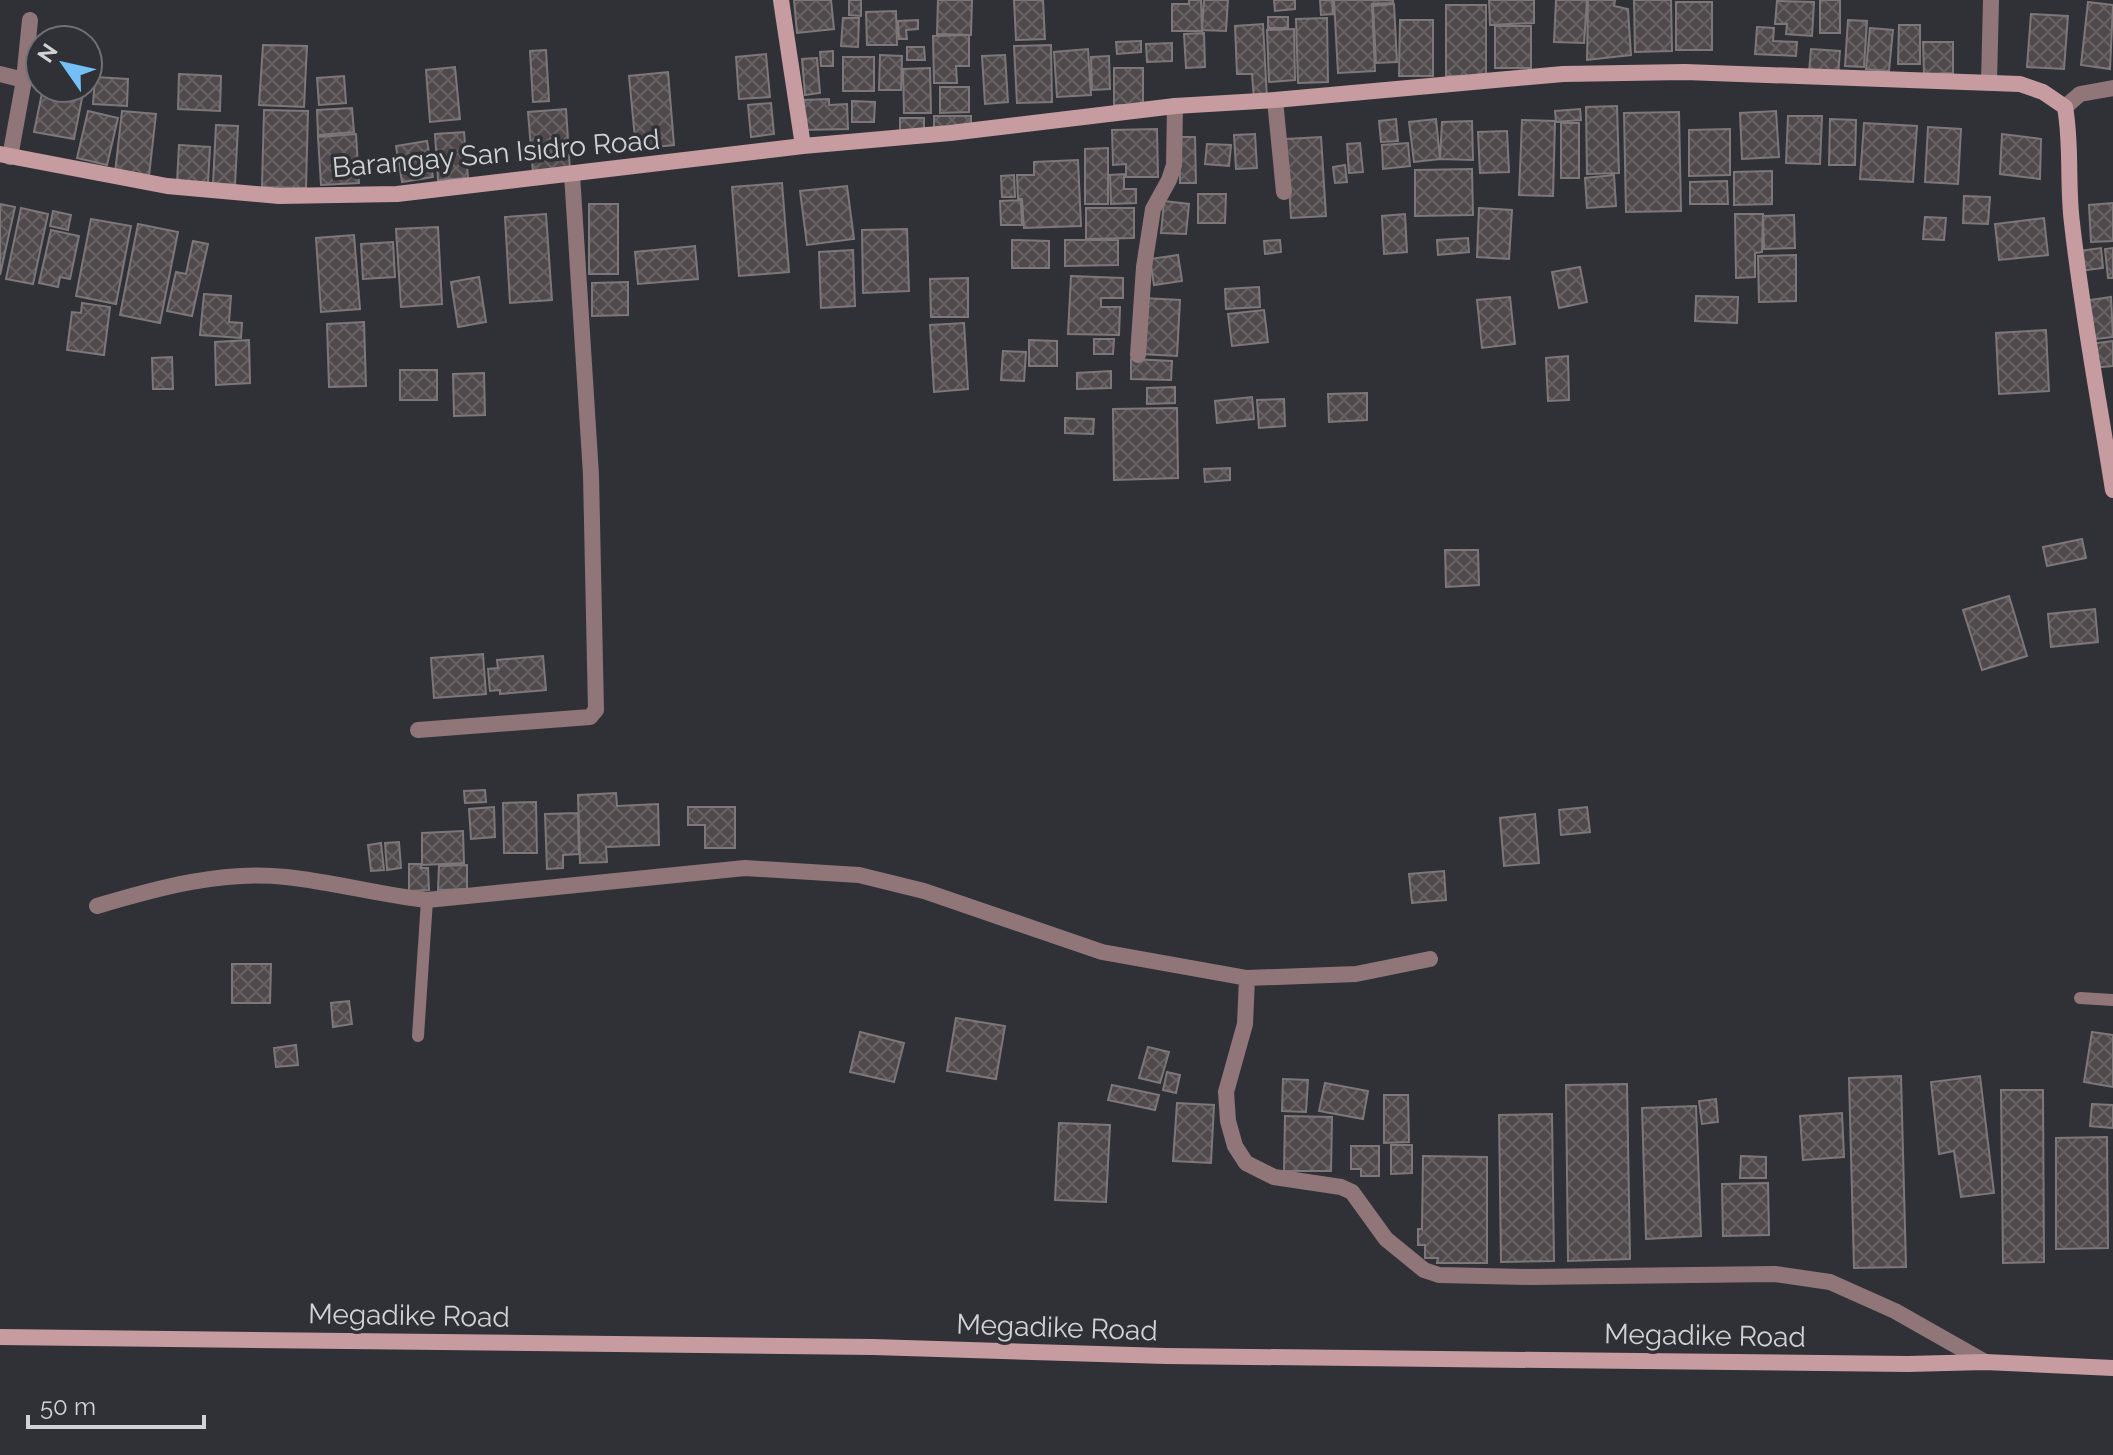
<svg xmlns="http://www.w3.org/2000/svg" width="2113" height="1455" font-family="Raleway,sans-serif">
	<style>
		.building { fill: url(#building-cross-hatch); stroke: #7d7779; stroke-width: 2 }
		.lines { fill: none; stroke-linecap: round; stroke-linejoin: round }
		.lane { stroke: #907679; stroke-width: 12 }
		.street { stroke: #907679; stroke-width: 16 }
		.secondary { stroke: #c69ca1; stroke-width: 16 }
		.labels { text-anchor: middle; stroke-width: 7; stroke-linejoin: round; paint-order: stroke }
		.street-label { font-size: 28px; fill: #d1d2d5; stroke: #303136 }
	</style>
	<defs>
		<pattern id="building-cross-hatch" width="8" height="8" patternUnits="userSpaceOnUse" patternTransform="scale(2)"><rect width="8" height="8" fill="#4f494b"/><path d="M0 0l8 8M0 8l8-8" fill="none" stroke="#676264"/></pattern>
	</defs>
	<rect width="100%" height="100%" fill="#303136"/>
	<path class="building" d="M794,0H831L834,29L797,33Z
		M849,0H861V16L849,15Z
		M938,0H972L971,35L937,34Z
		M1014,0H1043L1045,39L1016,40Z
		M1189,0H1201L1202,31H1172V4H1189Z
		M1204,0H1228L1226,31L1202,30Z
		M1274,0H1295V9L1275,11Z
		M1320,0H1332L1333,14L1321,15Z
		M1334,0H1393V3L1372,4L1375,71L1338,73Z
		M1489,0H1534V23L1490,25Z
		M1556,0H1587L1584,43L1554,42Z
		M1588,0H1615L1614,6L1628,9L1631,55L1587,60Z
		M1634,0H1671L1672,51L1635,52Z
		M1820,0H1840V33H1820Z
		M1777,1L1814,2L1812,36L1786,34L1787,24H1775Z
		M1676,2H1712V50H1676Z
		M2088,2L2113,5L2110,69L2081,65Z
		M1394,4L1397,62L1376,63L1373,6Z
		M1446,5H1486V76H1446Z
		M896,11L897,45H867L866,12Z
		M2031,14L2068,16L2064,69L2027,67Z
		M1268,17H1288V28H1268Z
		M843,18H859L858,47L841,46Z
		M1327,18L1328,82L1298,83L1296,19Z
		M918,20V29L906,30L907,39H899L898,21Z
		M1400,20H1433V76H1399Z
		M1848,20L1867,21L1864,67L1845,66Z
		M1263,24L1267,99L1254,100L1252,74H1237L1235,26Z
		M1899,25H1920V64H1898Z
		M1495,26H1531V68H1495Z
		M1757,27L1774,28L1773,41L1797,42L1796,56L1755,54Z
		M1870,28L1893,30L1889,71L1866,69Z
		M1294,29L1295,80L1269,82L1267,30Z
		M1204,33L1205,67L1186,68L1184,34Z
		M969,35V66H956L957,83H934L933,36Z
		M1141,41V52L1117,54L1116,42Z
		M1923,42H1953V73L1924,74Z
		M1172,43V61L1147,62L1146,44Z
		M263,45L307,46L304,107L259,105Z
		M1051,45L1052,102L1017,103L1014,46Z
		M907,47H924L925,60H907Z
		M1088,49L1091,95L1057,97L1054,52Z
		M1811,49L1840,51L1838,75L1809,72Z
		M546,50L549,101L533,102L530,51Z
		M833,51V66H821L820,52Z
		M766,54L770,97L739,99L736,57Z
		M880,55L902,56L901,90H879Z
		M1005,55L1008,102L985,104L982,56Z
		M1109,56L1110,89L1092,90L1091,57Z
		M843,57H874V91H843Z
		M817,58L820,93L805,95L802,59Z
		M455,67L460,119L430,122L426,70Z
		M930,68L931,113H904L903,69Z
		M1114,68H1143V105H1114Z
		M668,72L674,145L636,149L629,76Z
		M179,74L221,76L220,111L178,109Z
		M344,76L346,103L319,105L317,78Z
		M95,77L128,79L127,106L93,104Z
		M940,87H969V112L940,113Z
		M43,88H84L74,139L34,132Z
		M829,99V105L847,104L848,129L803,130L801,100Z
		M852,101L875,102L874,122H852Z
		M771,103L774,134L751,137L748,105Z
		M1617,106L1619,173L1587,174L1586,107Z
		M352,108L354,132L318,135L317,110Z
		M566,109L570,170L533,173L528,112Z
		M1580,109L1581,120L1556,122L1555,111Z
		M264,110L308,111L306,188L262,187Z
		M88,111L118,118L107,165L77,158Z
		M122,111L156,114L149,176L115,173Z
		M1776,111L1779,157L1742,159L1740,113Z
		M1679,112L1681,211L1626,212L1624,113Z
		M934,116H971V129H934Z
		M1788,116H1822L1820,164L1786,163Z
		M900,118H924V133H900Z
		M1396,119L1398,141L1381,142L1379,121Z
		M1436,119L1440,159L1414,162L1409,122Z
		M1830,119L1856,120L1855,165H1829Z
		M1522,120L1555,121L1553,196L1519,195Z
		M1472,121L1473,160L1440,159L1442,122Z
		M1561,123H1579V178H1561Z
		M1864,123L1917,126L1913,182L1860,179Z
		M216,125L238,126L235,185L213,184Z
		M1928,127L1961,129L1958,184L1925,182Z
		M1157,129L1158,177H1126V164L1113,165L1112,130Z
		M1730,129V175L1689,176V130Z
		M1507,131L1509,172L1480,173L1478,132Z
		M464,132L468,178L438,180L435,134Z
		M356,134L359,183L321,185L318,137Z
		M1255,134L1257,168L1236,169L1234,135Z
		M2002,134L2041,139L2040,179L2000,174Z
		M1179,137H1195L1196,183H1180Z
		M1321,137L1326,216L1291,218L1286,139Z
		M427,141L433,177L402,182L396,146Z
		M1360,143L1363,172L1349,173L1347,144Z
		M1408,143L1410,166L1383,169L1382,145Z
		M1207,144L1231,145L1229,166L1205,164Z
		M179,145L210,147L208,183L177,182Z
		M1108,148V204H1085V149Z
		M1078,160L1081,226L1024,228L1022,199H1018L1017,175H1034V162Z
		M1345,165L1347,182L1335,183L1333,167Z
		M1472,169L1473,215L1415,216V170Z
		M1772,171V204L1734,205V172Z
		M1124,174V189H1136V203L1111,204L1110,175Z
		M1014,175L1015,197H1002L1001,176Z
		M1614,175L1616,206L1587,208L1585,178Z
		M1727,181L1728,204H1690V182Z
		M782,183L789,272L739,276L732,187Z
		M847,186L854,239L807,245L800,191Z
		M1198,194H1226L1225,223H1198Z
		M1964,196L1990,197L1988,224L1963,223Z
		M1021,200L1022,225H1001L1000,201Z
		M1164,201L1189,204L1186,234L1161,233Z
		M2113,203V241L2091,242L2089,205Z
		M0,204L15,207L0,275Z
		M589,204H618V274H589Z
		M21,208L48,214L33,284L6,279Z
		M1086,208H1134V238L1086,239Z
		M1479,208L1512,210L1509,259L1477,257Z
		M53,211L71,215L68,230L50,226Z
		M546,214L552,300L510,303L505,217Z
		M1405,214L1407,252L1384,254L1382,216Z
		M1735,214H1763L1762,252L1755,253V277L1736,278Z
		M1794,215L1795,248L1764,249L1763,216Z
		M1925,217L1946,218L1944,240L1923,239Z
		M2044,218L2048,255L1999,260L1995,224Z
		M91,219L131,226L116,304L76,296Z
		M138,224L178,232L160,323L120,315Z
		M438,227L442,304L401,307L396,229Z
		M907,229L909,291L863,293L862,230Z
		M51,230L79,236L70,279L60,277L58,287L39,283Z
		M354,235L360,309L321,312L316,238Z
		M1468,238L1469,252L1438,255L1437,240Z
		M1012,240L1049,241V268H1012Z
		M1065,240H1118V265L1065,266Z
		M1280,240L1281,252L1265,254L1264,241Z
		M193,241L208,244L192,316L167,311L176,272L186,274Z
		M393,242L395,277L363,279L361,244Z
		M695,246L698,279L638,284L635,252Z
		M2101,248L2103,268L2080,271L2078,251Z
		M2113,248V278H2108L2105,249Z
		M853,250L855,306L821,308L819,252Z
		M1178,255L1182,281L1154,285L1150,259Z
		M1796,255V301L1759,302L1758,256Z
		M1580,267L1587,302L1559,308L1552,272Z
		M1071,276L1123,278V298H1101V307H1120L1119,335L1068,334Z
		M479,277L486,322L458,327L451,282Z
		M968,278V317H931L930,279Z
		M628,282V315L592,316V283Z
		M1259,287L1260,307L1226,309L1225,289Z
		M204,294L231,296L229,322L242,323L241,338L200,335Z
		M1696,296L1738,297L1737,323L1695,321Z
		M1510,297L1515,344L1482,348L1477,300Z
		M2111,297L2113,337L2087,340L2083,301Z
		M1143,298L1180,300L1177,356L1140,354Z
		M82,303L110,307L104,355L67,350L72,312L81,313Z
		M1264,310L1268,342L1232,346L1228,314Z
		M364,322L366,386L329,387L327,324Z
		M964,323L968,389L934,392L930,325Z
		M2046,330L2049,391L1999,394L1996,333Z
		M1094,339H1114L1113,354H1094Z
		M249,340L250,383L216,385L215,342Z
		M1029,340L1057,341V366H1029Z
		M2113,341V366L2092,368L2089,344Z
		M1003,351L1026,352L1024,381L1001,380Z
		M1568,356L1569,400L1548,401L1546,358Z
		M172,357L173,389H153L152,358Z
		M1131,359L1172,361L1171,380L1131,379Z
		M400,370H437V400H400Z
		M1111,371V388L1077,389V373Z
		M484,373L485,415L454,416L453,374Z
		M1175,387V403L1147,404V388Z
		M1367,393V420L1329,422L1328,394Z
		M1252,397L1254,419L1217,423L1215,401Z
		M1284,399L1285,426L1259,428L1257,400Z
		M1177,408L1178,478L1114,480L1113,409Z
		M1065,418L1094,419L1093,434L1065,433Z
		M1230,468V480L1205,482L1204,469Z
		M2082,539L2086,558L2047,566L2043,547Z
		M1445,550H1478L1479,585L1446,587Z
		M2009,596L2027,656L1982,670L1963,610Z
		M2095,609L2098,642L2051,647L2048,614Z
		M483,654L486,694L434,698L431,658Z
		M543,656L546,690L500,694V690L490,691L488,669L498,668L497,660Z
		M485,790L486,802L465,803L464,791Z
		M616,793L617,806L658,804L659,845L606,847L607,862L580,863L578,795Z
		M536,802L537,853H504L503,803Z
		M494,807L495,837L471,839L469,809Z
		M688,807H735V848H705V825H688Z
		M1587,807L1590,832L1561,835L1559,810Z
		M578,813L579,854L563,855V868L547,869L545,814Z
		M1535,814L1539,863L1504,866L1500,818Z
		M463,831L464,863L422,865V833Z
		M399,842L401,868L387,870L385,843Z
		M381,843L384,870L371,871L368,845Z
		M409,864H421V868H428L429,890L409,891Z
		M467,865V889L438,890L439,866Z
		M1444,871L1446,900L1412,903L1409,874Z
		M232,964H271L270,1003H232Z
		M349,1001L352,1024L333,1027L331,1003Z
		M956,1018L1005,1026L996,1079L947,1071Z
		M860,1032L904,1043L894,1082L850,1072Z
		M2092,1032L2113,1035V1087L2084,1082Z
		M296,1045L298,1065L276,1067L274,1048Z
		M1148,1047L1169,1052L1160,1083L1139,1078Z
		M1167,1072L1180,1075L1176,1093L1163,1090Z
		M1901,1076L1906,1267L1854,1268L1849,1078Z
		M1980,1076L1994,1193L1961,1197L1954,1151L1939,1154L1931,1082Z
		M1283,1079L1308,1080L1306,1112L1282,1111Z
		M1325,1083L1368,1091L1363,1119L1319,1111Z
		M1627,1084L1630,1259L1568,1261L1566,1085Z
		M1112,1085L1159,1095L1155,1110L1108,1100Z
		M2001,1090H2043L2044,1262L2003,1263Z
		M1384,1095H1408L1409,1142L1384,1143Z
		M1716,1099L1718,1122L1702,1124L1699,1101Z
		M1177,1103L1214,1105L1211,1163L1173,1161Z
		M2092,1104L2113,1105V1128L2090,1126Z
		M1696,1106L1701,1236L1646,1239L1642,1108Z
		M1842,1113L1844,1157L1803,1160L1800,1116Z
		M1552,1114L1554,1261L1501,1262L1499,1115Z
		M1285,1116L1332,1117L1331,1171H1284Z
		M1059,1123L1110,1125L1106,1202L1055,1200Z
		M2107,1137L2108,1248L2056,1249V1138Z
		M1391,1145H1412V1173L1391,1174Z
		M1351,1146H1379V1176H1361V1169H1351Z
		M1423,1156L1487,1157V1263H1437L1438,1258H1425V1245H1418V1229H1422Z
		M1741,1156L1766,1157V1178H1740Z
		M1768,1183L1769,1235L1723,1236L1722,1184Z"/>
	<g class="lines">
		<path class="lane" d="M2080,998L2113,1000
			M418,1036L427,900"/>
		<path class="street" d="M0,74L24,80
			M1989,82L1991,0
			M1275,100L1284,192
			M2065,107L2080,94L2113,88
			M10,157L24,80L30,20
			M1138,355L1144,267L1153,209L1169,180L1174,165L1175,106
			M418,730L590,717L596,710L591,475L572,174
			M97,906C157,888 223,870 286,877C334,882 380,895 427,900L745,868L859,875L924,891L1102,952L1247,978L1356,974L1430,959
			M1247,978L1245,1024L1226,1092L1228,1121L1235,1146L1246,1163L1274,1177L1341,1187L1352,1192L1386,1239L1424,1270L1439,1275L1530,1277L1775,1274L1830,1282L1895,1311L1985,1362"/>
		<path class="secondary" d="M803,146L950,133L1175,106L1275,100L1563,74L1685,72L2020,84L2043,92L2065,107C2072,146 2067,184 2072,223C2082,313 2099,401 2113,490
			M0,154L167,186L279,196L397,194L803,146L781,0
			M0,1337L873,1347L1166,1356L1908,1364L1985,1362L2113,1368"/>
	</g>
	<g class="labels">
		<g class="street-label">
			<text transform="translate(496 153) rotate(-5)" y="10">Barangay San Isidro Road</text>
			<text transform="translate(409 1315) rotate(1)" y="10">Megadike Road</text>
			<text transform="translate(1057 1327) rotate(2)" y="10">Megadike Road</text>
			<text transform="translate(1705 1335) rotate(1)" y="10">Megadike Road</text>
		</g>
	</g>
	<g transform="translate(64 64) rotate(304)"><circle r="38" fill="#303136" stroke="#707176" stroke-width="2"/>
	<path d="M0-6L14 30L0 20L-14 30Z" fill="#74c0f6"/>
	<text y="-12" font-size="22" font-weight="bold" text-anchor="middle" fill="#d1d2d5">N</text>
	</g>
	<path d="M28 1415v12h176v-12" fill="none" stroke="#d1d2d5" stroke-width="4"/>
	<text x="40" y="1415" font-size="24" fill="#d1d2d5" stroke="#303136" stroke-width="6" paint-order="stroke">50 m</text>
</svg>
